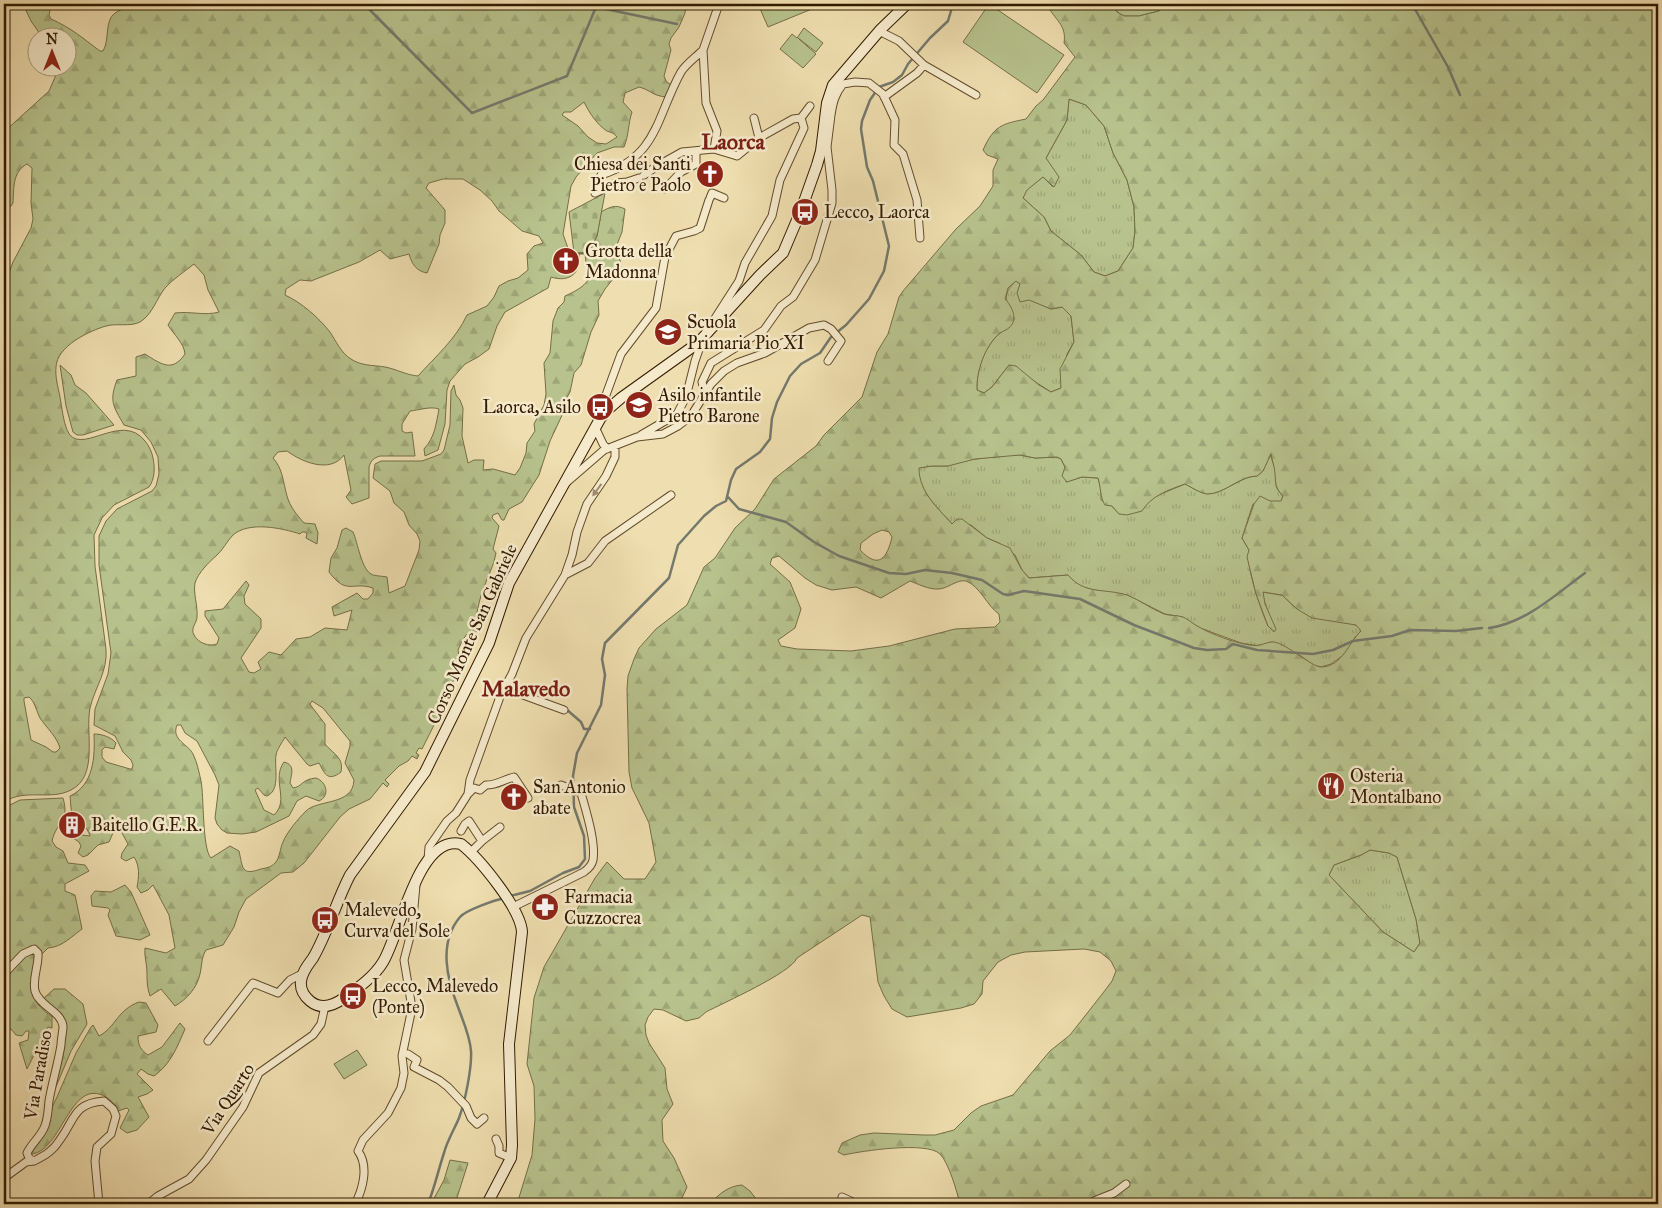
<svg xmlns="http://www.w3.org/2000/svg" width="1662" height="1208" font-family="'IM FELL Great Primer',serif">
	<style>
		.grass { fill: url(#grass-tufts); stroke: #756e46 }
		.forest { fill: url(#forest-firs); stroke: #756e46; fill-rule: evenodd }
		.cemetery { fill: url(#cemetery-stones); stroke: #756e46 }
		.pitch { fill: #b7c28c; stroke: #756e46 }
		.lines { fill: none; stroke-linecap: round; stroke-linejoin: round }
		.stream { stroke: #74796d; stroke-width: 2.5 }
		.street-casing { stroke: #624b2c; stroke-width: 9 }
		.secondary-casing { stroke: #331a00; stroke-width: 12 }
		.street { stroke: #f5eacb; stroke-width: 7 }
		.secondary { stroke: #f5eacb; stroke-width: 10 }
		.oneway { fill: #9e8c70 }
		.labels { text-anchor: middle; stroke-width: 5; stroke-linejoin: round; paint-order: stroke }
		.poi-label { font-size: 18px; fill: #331a00; stroke: #f5eacb; text-anchor: start }
		.street-label { font-size: 18px; fill: #331a00; stroke: #f5eacb }
		.district-label { font-size: 22px; font-weight: bold; fill: #7a1f14; stroke: #f5eacb }
	</style>
	<defs>
		<pattern id="grass-tufts" width="24" height="20" patternUnits="userSpaceOnUse" patternTransform="scale(1.25)"><rect width="24" height="20" fill="#b7c28c"/><path d="M3 7l-1-3M5 7V3M7 7l1-3M15 17l-1-3M17 17v-4M19 17l1-3" fill="none" stroke="#9ea677"/></pattern>
		<pattern id="forest-firs" width="22" height="20" patternUnits="userSpaceOnUse" patternTransform="scale(1.25)"><rect width="22" height="20" fill="#b7c28c"/><path d="M5 1l3.5 6h-7zM16 11l3.5 6h-7z" fill="#9ea677"/></pattern>
		<pattern id="cemetery-stones" width="16" height="16" patternUnits="userSpaceOnUse" patternTransform="scale(1.25)"><rect width="16" height="16" fill="#b7c28c"/><path d="M2 7V4a2 2 0 0 1 4 0v3zM10 15v-3a2 2 0 0 1 4 0v3z" fill="#9ea677"/></pattern>
	</defs>
	<rect width="100%" height="100%" fill="#efdeaf"/>
	<filter id="stains"><feTurbulence type="fractalNoise" baseFrequency=".004" numOctaves="4"/><feColorMatrix values="0 0 0 0 .2 0 0 0 0 .09 0 0 0 0 .02 0 0 0 .5 -.17"/></filter>
	<radialGradient id="worn" r=".72"><stop offset=".6" stop-color="#630" stop-opacity="0"/><stop offset="1" stop-color="#630" stop-opacity=".3"/></radialGradient>
	<path class="grass" d="M1112,4H1164L1159,11L1139,16H1124L1117,12Z
		M1069,99L1086,105L1104,126L1113,153L1127,180L1134,207L1135,231L1133,248L1118,271L1105,276L1094,272L1081,255L1051,231L1044,217L1023,198L1026,190L1043,177L1053,187L1046,158L1067,120Z
		M1016,281L1020,284L1029,299L1051,309L1062,307L1071,316L1074,342L1067,354L1061,388L1051,392L1009,365L992,387L984,393L977,390C976,371 984,348 998,335C1006,328 1010,327 1014,318C1006,301 1001,295 1016,281Z
		M1270,454C1272,460 1275,467 1276,474C1276,486 1274,486 1283,496L1281,502L1253,504L1242,538L1249,550C1245,565 1261,610 1268,626L1274,627L1265,604L1262,592L1282,595L1297,609L1356,625L1362,631L1355,637L1345,654L1331,664L1321,667L1313,665L1301,656L1272,642L1259,646L1241,643L1200,628L1182,617L1165,614L1127,595L1094,590L1079,586L1068,575L1029,578L1022,570L1015,555L999,543L987,538L971,525L952,524C937,507 919,492 918,468L932,466H948L961,461L1007,455H1020L1035,458L1057,457L1061,459L1065,467L1066,482L1082,477L1098,478L1101,489V500L1112,506L1119,514L1146,504L1156,496L1185,484C1191,487 1197,491 1203,493C1220,498 1239,476 1257,476L1263,471Z
		M1370,850L1389,853L1397,857L1416,919L1420,943L1414,952L1383,932L1329,875L1334,865L1361,855Z"/>
	<path class="forest" d="M23,4H58L50,10L49,15L51,19C73,29 81,37 100,51H103C110,40 104,21 115,13C122,8 134,6 142,4H686L685,13L679,27L671,38L669,44L671,50L664,76L666,81L672,86L667,97C652,96 651,90 639,87L625,93L623,102L632,112C628,124 629,135 624,147H614L597,153L576,177L571,186L563,234L570,254L589,253L597,236L601,212C610,207 615,204 625,209L622,232L616,247L615,254L620,260L621,269L605,289L598,301L599,315L591,332L581,365L574,373L570,392L565,401L564,411L550,441L539,475L522,502L509,509L504,520H502L498,513L493,515L492,518L499,526L493,549L496,553C494,566 488,575 484,587C480,597 478,607 476,618L481,625L479,631L467,634L462,641L458,650L460,662L458,671L445,698L438,717L422,749L419,748L416,753L419,755L417,759L412,756L408,761L399,766L385,780L389,784L387,787L383,783L370,799L349,809L340,817L304,863L293,872L281,873L246,899L239,912L234,927L223,945L206,950C201,958 202,966 200,974C197,988 187,999 175,1006L161,989L150,996C147,987 147,981 147,972C147,964 144,956 145,948L166,953L175,948L169,915L153,885L148,890L141,893L137,887C139,877 140,866 134,857L126,861L121,858L122,853L128,844L122,833L126,825L124,821L116,826L109,842L98,845L88,855L83,857L78,853L81,846L79,842L73,838V834L90,836C87,826 81,824 74,817C70,812 71,802 70,796C94,785 95,756 94,734C102,734 111,737 116,743L114,749L105,747L102,750V757L106,762L130,769H132L133,765L131,760L123,752L115,736L94,725L95,709L108,674L111,653L99,565V536L106,521L117,509L152,491L156,486L159,474L158,457L151,442L141,430L124,425C113,406 109,401 117,380L136,376V357L145,354C161,364 172,373 185,354C184,343 174,335 168,325L175,313C190,311 205,316 219,312L208,290L204,275L194,264C184,272 173,279 165,288C157,298 152,315 140,322C130,327 117,323 106,326C89,331 57,346 56,367C55,377 58,387 60,397C62,408 63,420 67,430C79,459 121,410 145,441C149,446 152,452 153,458C155,467 155,479 149,487L114,505L102,518L94,535L95,566L106,649C108,671 95,687 90,708C85,733 99,776 71,790C50,801 26,788 4,802V280L7,278L13,262L31,228L33,219L31,203L32,168L27,164C12,172 14,189 13,203L11,206L4,207V132L49,91L56,75V68H68V38L42,37L31,21ZM584,102C589,112 597,125 607,131C612,133 614,133 617,137L606,144L597,143L588,137L578,126L562,115L564,112H571ZM443,179H463L480,190L492,201L499,211L522,231L539,236L543,243L534,246L527,254L528,270L518,278L508,281L499,286L494,297L487,306L467,315C456,339 435,357 418,376C406,375 396,369 385,367C373,365 361,366 351,359C341,353 336,341 330,332C318,317 302,303 285,295L286,289L300,280L311,281L359,262L380,250L390,259L409,254C412,264 416,271 427,273L439,244L440,235L445,223V210L426,188L429,183ZM579,254H585L587,271L591,270C591,284 576,291 565,296L564,302L558,308L553,321L550,353L544,363L546,394L544,405L534,424L535,431L527,443L526,453L520,468L515,475L493,469L483,470L484,460H474L468,463L462,436L463,408L460,400L456,395L454,385L451,391L450,425L444,450L441,454L422,461H381L375,464L373,478L390,491L394,503L404,512L409,525L417,534L420,541L419,550L405,586L389,593L387,577C382,576 374,576 371,574C361,568 358,543 353,532L346,528L342,530L337,548L331,558L329,572C347,596 352,581 373,588V593L368,599H363L357,593L332,607L334,616L352,610L347,630L325,628L310,637L296,639L281,655L269,652L258,662L261,669L254,673L249,672L241,658L261,628V619L245,604L244,596L249,585L246,581L223,609L205,611V616L219,638L217,644C209,647 198,643 194,635C190,628 197,623 197,617C198,606 193,593 195,583C198,573 209,562 216,556C223,550 227,541 233,535C249,521 282,528 300,534L302,532H305L307,534L306,538L317,544L318,533L315,524L304,523C297,515 290,507 287,496C283,482 283,469 273,458L278,452L287,451C302,462 330,474 344,455L351,490L346,497L352,504L369,498V467C371,460 374,458 380,456H415L412,432L406,433L402,431V424L410,411C420,410 430,406 439,409C436,424 435,437 424,449L425,456L438,450L445,424L447,390L450,381L465,364L478,357L489,349L497,326L505,312L548,288L551,277C570,283 581,273 579,254ZM29,697C35,702 36,710 40,718C46,727 57,737 60,748L56,752H53L46,747L31,740L24,701V698ZM312,701L323,708L350,741V746L345,763L354,780C353,806 318,799 306,811C298,819 287,832 283,842C280,848 280,858 275,863C272,867 266,868 261,869C241,876 243,868 239,851L230,846L211,858C202,849 204,795 201,781C199,772 197,762 193,754C188,744 171,740 177,725H181L185,733L197,741L215,775L219,785L215,818L217,824L222,830L227,833L242,834L256,832L289,816L297,801L306,796L319,801C330,796 327,782 316,778C302,779 302,787 293,788L290,783C291,775 296,765 284,762C271,780 290,800 274,815L264,810L255,790L258,788L264,795L267,796C281,790 274,767 276,755C277,749 282,743 285,737L307,764L310,766L319,763C324,772 327,783 341,772C344,757 333,754 325,744V724L312,707L310,704Z
		M1047,4H1112L1117,12L1124,16H1139L1159,11L1164,4H1658V1204H960C957,1192 949,1163 940,1154C927,1141 861,1151 844,1155L838,1152L842,1143L860,1135L874,1133L924,1135H935L954,1130L971,1113L981,1106L1013,1095L1050,1051L1070,1035L1103,993L1112,981L1116,971L1111,961L1100,952L1084,949L1025,952L1011,955L998,962L983,981L982,994L974,1004L961,1008L907,1017L892,1009L884,996L878,982L870,917L862,915L797,958C791,973 723,1003 706,1012L699,1018L686,1021L663,1010L654,1009L648,1017L645,1025L646,1035L649,1043L665,1068L667,1089L673,1104L662,1120L663,1141L674,1158L687,1187L682,1198L633,1202L629,1204H517L532,1155L535,1119L534,1086L527,1064L534,998L544,967L595,878L607,862L624,879H645L656,862L649,823L632,788L629,772L627,689L628,676L634,659L639,648L656,629L687,605L704,567L715,558L735,528L755,509L774,479L816,446L824,435L862,397L877,352L888,334L899,297L903,291L956,229L980,206L993,186V170L998,159L987,155L983,150C994,126 1001,124 1026,119L1036,106L1043,100L1075,57L1064,43C1067,24 1054,20 1047,4ZM1069,99L1086,105L1104,126L1113,153L1127,180L1134,207L1135,231L1133,248L1118,271L1105,276L1094,272L1081,255L1051,231L1044,217L1023,198L1027,190L1043,177L1054,187L1059,177L1046,158L1067,120ZM1016,281L1020,284L1017,293L1020,302L1029,300L1051,309L1062,307L1071,316L1074,342L1060,369L1061,388L1051,392L1039,385L1016,366L1009,365L992,387L984,393L977,390C976,372 985,345 1000,333C1003,331 1007,330 1010,327C1018,319 1012,306 1005,299L1008,288ZM1271,454C1272,460 1275,468 1275,474C1276,485 1275,487 1283,496L1281,501H1270L1260,496L1254,504L1242,538L1249,550L1247,557L1256,594L1268,626L1274,632L1276,629L1265,604L1263,592L1282,595L1297,609L1312,618L1356,625L1361,631C1349,642 1342,667 1321,667C1312,667 1287,644 1274,642C1268,641 1261,647 1249,645C1233,642 1213,635 1199,627C1193,624 1188,619 1183,617C1177,615 1170,616 1164,614C1151,609 1140,600 1127,595C1104,588 1085,595 1068,575L1029,578L1022,570L1010,548L987,538L962,519H957L952,524C937,507 919,492 919,468L932,466H948L975,459L1020,455L1035,458L1057,457L1061,459L1065,467L1062,476L1067,482L1082,477L1098,478C1101,487 1100,498 1105,505L1112,506L1119,514L1127,515L1142,511C1151,496 1168,490 1185,484C1191,487 1200,493 1207,494C1225,494 1239,476 1257,476L1263,471ZM882,530L889,532L892,537C887,558 879,570 860,550L861,543L873,534ZM779,556L805,578L816,585L832,590L856,587L881,598L910,581C918,584 928,589 936,589C947,590 956,579 966,581C980,586 987,606 999,614L1000,622L995,627L955,629L889,646L851,651L797,649L781,646L778,640L795,628L801,609L790,582L770,564L772,558ZM1370,850L1389,853L1397,857L1416,919L1420,943L1414,952L1383,932L1329,875L1334,865L1361,855Z
		M60,365L71,375L75,385L86,393L114,425L83,435H77L73,432L66,406Z
		M63,798C70,822 57,820 52,841L56,847L63,851L68,863L85,865L89,871L65,884V891L75,895L82,929C71,937 62,947 48,948L42,954L36,946H30L4,971V808L20,800Z
		M125,885L131,892L150,935L140,940L116,936L108,915L110,910L108,908L92,906L91,896L95,891L111,892Z
		M34,951C44,982 14,989 52,1017V1028L48,1027L27,1069L19,1043L28,1040L29,1031H26L22,1036L16,1035L11,1029L4,1033V978L24,957Z
		M54,989H65L83,1004L87,1024L71,1051L55,1089L65,1026L43,999Z
		M139,1002L146,1003L158,1025L156,1032L138,1036C138,1046 141,1050 148,1055L162,1047L180,1023L185,1029C177,1047 171,1064 154,1076L148,1074L141,1069L137,1074L153,1090L147,1094L138,1097L149,1117L137,1130L127,1133L120,1128L129,1110L127,1108L118,1111C117,1105 111,1101 106,1097C70,1076 62,1152 31,1154L30,1153L57,1097L76,1053L91,1027L93,1025L99,1036C116,1027 117,1010 139,1002Z
		M450,1160L468,1163L455,1204H431L444,1180Z
		M742,1185L750,1191L760,1204H710C719,1194 728,1186 742,1185Z"/>
	<path class="cemetery" d="M605,193L597,236L588,252L574,253L569,212Z"/>
	<path class="pitch" d="M758,4H824L768,27Z
		M989,4L1064,55L1037,93L963,42Z
		M804,28L823,43L816,52L798,38L816,54L803,68L780,49L792,34L797,38Z
		M357,1050L367,1065L344,1079L334,1064Z"/>
	<g class="lines">
		<path class="stream" d="M364,4L472,113L567,76L596,7L677,24
			M1412,4L1448,67L1460,95
			M728,497L739,509L786,522L814,542L839,556L889,573L906,574L925,570L952,573L982,580L1003,594L1008,595L1024,591L1080,599L1134,625L1194,648L1207,650L1226,649L1233,644L1257,650L1313,654L1333,650L1353,641L1392,636L1410,630L1456,631L1482,628
			M1489,628C1526,623 1556,594 1585,573
			M566,709L581,722L584,729H590
			M510,896L530,891L563,873L579,867L585,859L584,836L574,807L573,776L577,753L601,705L605,675L602,659L605,643L669,578L678,545L704,516L716,506L726,501L731,480L736,469L760,452L770,439L772,418L777,402L790,376L801,364L820,353L831,337L846,325L869,299L884,271L889,246L873,181L867,167L861,129L862,121L870,100L879,87L893,82L902,75L908,64L930,38L948,21L953,4
			M428,1204C435,1186 438,1171 444,1153C447,1141 454,1130 459,1118C465,1102 472,1068 471,1051C470,1036 463,1021 458,1007C447,979 438,943 460,917C466,910 495,900 505,898"/>
		<g class="street-casing">
			<path id="street" d="M879,31L899,41L924,65L976,95
				M884,97L917,73L924,65
				M827,114L831,115C833,102 835,94 843,84L855,82L869,83L883,94L895,120L894,145L903,154L917,200L920,238
				M754,118L759,138
				M714,149L717,131L706,103L703,50L719,4
				M644,175L657,166L682,152L714,149L737,156L759,138L793,119L801,118L810,106
				M665,189L681,172L696,164V152
				M595,193L601,175C658,157 656,117 681,72C686,64 696,57 703,50
				M595,193L616,183L627,182L639,178
				M710,198L712,193L724,198
				M714,320L739,281L745,263L772,216L780,180L804,128L801,118
				M705,394L702,382L711,363L764,330L781,306L793,297L815,260L832,203V190L827,147L831,115
				M606,411L603,403L621,354L656,308L665,257L676,236L694,231L700,228L709,200
				M595,427L603,444L607,449
				M641,435L677,414L686,397L695,361L702,341
				M567,482L604,450L637,437L663,434L678,426L691,416L711,384L724,371L737,363L765,353L809,328L824,325L831,329L841,341L828,361
				M565,575L588,563L605,541L671,495
				M505,686L523,695L564,710
				M469,793L474,788L480,790L486,785C498,785 502,780 514,777L528,798
				M465,824L469,821L482,841
				M461,831L465,824
				M470,853L482,841L500,827
				M428,859L429,847L447,821L456,813L468,794L470,780L501,694L512,674L526,638L565,575L572,555L577,532L587,504L606,476L615,457V446
				M513,907L584,872C588,869 592,865 593,860C596,842 586,811 581,793L561,785
				M4,974L23,954L34,949L38,953C39,966 32,978 35,991C39,1006 61,1011 63,1026C63,1032 61,1039 61,1045C58,1064 52,1083 49,1101C48,1110 48,1120 44,1128C40,1137 32,1143 27,1153L29,1158L34,1161C44,1156 53,1151 59,1141C75,1120 73,1103 104,1101L113,1109L116,1116L111,1134L97,1147L95,1161L99,1204
				M208,1041L253,983L278,993L290,980L302,974
				M408,1054L417,1060L414,1067L439,1080L448,1087L466,1106L471,1118L477,1124L484,1118
				M496,1139L499,1146V1153L511,1158
				M4,1178L26,1162L34,1161
				M842,1197L857,1204
				M148,1204L158,1196L189,1179L206,1160L243,1107L259,1073L313,1035L321,1024L325,1006
				M355,1204C363,1189 369,1166 358,1151L363,1140L388,1113L401,1088L404,1073L402,1056L412,1008L404,960L412,929L416,885
				M1091,1204L1094,1201L1114,1193L1126,1184"/>
		</g>
		<g class="secondary-casing">
			<path id="secondary" d="M487,1204L511,1158L512,1145L509,1044L522,932C521,909 479,858 461,844C418,833 400,935 383,962C374,977 358,988 344,998C333,1006 321,1010 310,1001C304,996 300,989 301,981C302,972 308,965 313,958C328,932 336,902 350,875L425,772L489,643L509,583L600,419L606,411L621,398L698,343L760,275L783,253L800,213L817,165L821,151L827,103L833,85L881,29L907,4"/>
		</g>
		<use href="#street" class="street"/>
		<use href="#secondary" class="secondary"/>
	</g>
	<defs><path id="oneway-solid" d="M-6-.8H1V-3.2L6.5 0L1 3.2V.8H-6Z" transform="scale(1.25)"/></defs>
	<use class="oneway" href="#oneway-solid" transform="translate(597 490) rotate(126)"/>
	<defs>
		<g id="church-disc" transform="scale(1.4375)"><circle r="9.5" fill="#8f2418" stroke="#f5eacb"/><path d="M-1.2-6h2.4v3.5h3.3v2.4h-3.3V6h-2.4V-.1h-3.3v-2.4h3.3Z" fill="#fff"/></g>
		<g id="bus-disc" transform="scale(1.4375)"><circle r="9.5" fill="#8f2418" stroke="#f5eacb"/><path d="M-5-6H5V4H4V6H2V4H-2V6H-4V4H-5ZM-3.5-4V0h7V-4ZM-3.5 1.2v1.5H-2V1.2ZM2 1.2v1.5H3.5V1.2Z" fill="#fff"/></g>
		<g id="school-disc" transform="scale(1.4375)"><circle r="9.5" fill="#8f2418" stroke="#f5eacb"/><path d="M0-5L7-2L0 1L-7-2ZM-4 1L0 2.5L4 1V4Q0 6-4 4Z" fill="#fff"/></g>
		<g id="restaurant-disc" transform="scale(1.4375)"><circle r="9.5" fill="#8f2418" stroke="#f5eacb"/><path d="M-5-6h1v4h1v-4h1v4h1v-4h1v5L-1.5 .5V6h-2V.5L-5-1ZM5-6V6H3V1.5H1.5Q1.5-4 5-6Z" fill="#fff"/></g>
		<g id="building-disc" transform="scale(1.4375)"><circle r="9.5" fill="#8f2418" stroke="#f5eacb"/><path d="M-4-6H4V6H1V3H-1V6H-4ZM-2.5-4.3h1.7v1.8h-1.7ZM.8-4.3h1.7v1.8H.8ZM-2.5-1h1.7V.8h-1.7ZM.8-1h1.7V.8H.8Z" fill="#fff"/></g>
		<g id="pharmacy-disc" transform="scale(1.4375)"><circle r="9.5" fill="#8f2418" stroke="#f5eacb"/><path d="M-2-6h4v4h4v4h-4v4h-4v-4h-4v-4h4Z" fill="#fff"/></g>
	</defs>
	<g fill-rule="evenodd">
		<use href="#church-disc" x="710" y="174"/>
		<use href="#bus-disc" x="805" y="212"/>
		<use href="#church-disc" x="566" y="261"/>
		<use href="#school-disc" x="668" y="332"/>
		<use href="#school-disc" x="639" y="405"/>
		<use href="#bus-disc" x="600" y="407"/>
		<use href="#restaurant-disc" x="1331" y="786"/>
		<use href="#church-disc" x="514" y="797"/>
		<use href="#building-disc" x="72" y="825"/>
		<use href="#pharmacy-disc" x="545" y="907"/>
		<use href="#bus-disc" x="325" y="920"/>
		<use href="#bus-disc" x="353" y="996"/>
	</g>
	<g class="labels">
		<g class="poi-label">
			<text x="691" y="170" text-anchor="end">Chiesa dei Santi<tspan x="691" dy="21">Pietro e Paolo</tspan></text>
			<text x="824" y="218">Lecco, Laorca</text>
			<text x="585" y="257">Grotta della<tspan x="585" dy="21">Madonna</tspan></text>
			<text x="687" y="328">Scuola<tspan x="687" dy="21">Primaria Pio XI</tspan></text>
			<text x="658" y="401">Asilo infantile<tspan x="658" dy="21">Pietro Barone</tspan></text>
			<text x="581" y="413" text-anchor="end">Laorca, Asilo</text>
			<text x="1350" y="782">Osteria<tspan x="1350" dy="21">Montalbano</tspan></text>
			<text x="533" y="793">San Antonio<tspan x="533" dy="21">abate</tspan></text>
			<text x="91" y="831">Baitello G.E.R.</text>
			<text x="564" y="903">Farmacia<tspan x="564" dy="21">Cuzzocrea</tspan></text>
			<text x="344" y="916">Malevedo,<tspan x="344" dy="21">Curva del Sole</tspan></text>
			<text x="372" y="992">Lecco, Malevedo<tspan x="372" dy="21">(Ponte)</tspan></text>
		</g>
		<g class="street-label">
			<text transform="translate(472 634) rotate(-66)" y="6">Corso Monte San Gabriele</text>
			<text transform="translate(38 1075) rotate(-80)" y="6">Via Paradiso</text>
			<text transform="translate(228 1099) rotate(-57)" y="6">Via Quarto</text>
		</g>
		<g class="district-label">
			<text x="733" y="149">Laorca</text>
			<text x="526" y="696">Malavedo</text>
		</g>
	</g>
	<rect width="1662" height="1208" fill="none" stroke="#efdeaf" stroke-width="20"/>
	<rect x="5" y="5" width="1652" height="1198" fill="none" stroke="#331a00" stroke-width="2.5"/>
	<rect x="10" y="10" width="1642" height="1188" fill="none" stroke="#331a00"/>
	<g transform="translate(52 52)"><circle r="24" fill="#f5eacb" stroke="#a7977a"/>
	<path d="M0-4L9 19L0 12L-9 19Z" fill="#8f2418"/>
	<text y="-8" font-size="14" font-weight="bold" text-anchor="middle" fill="#331a00">N</text>
	</g>
	<rect width="100%" height="100%" filter="url(#stains)"/>
	<rect width="100%" height="100%" fill="url(#worn)"/>
</svg>
